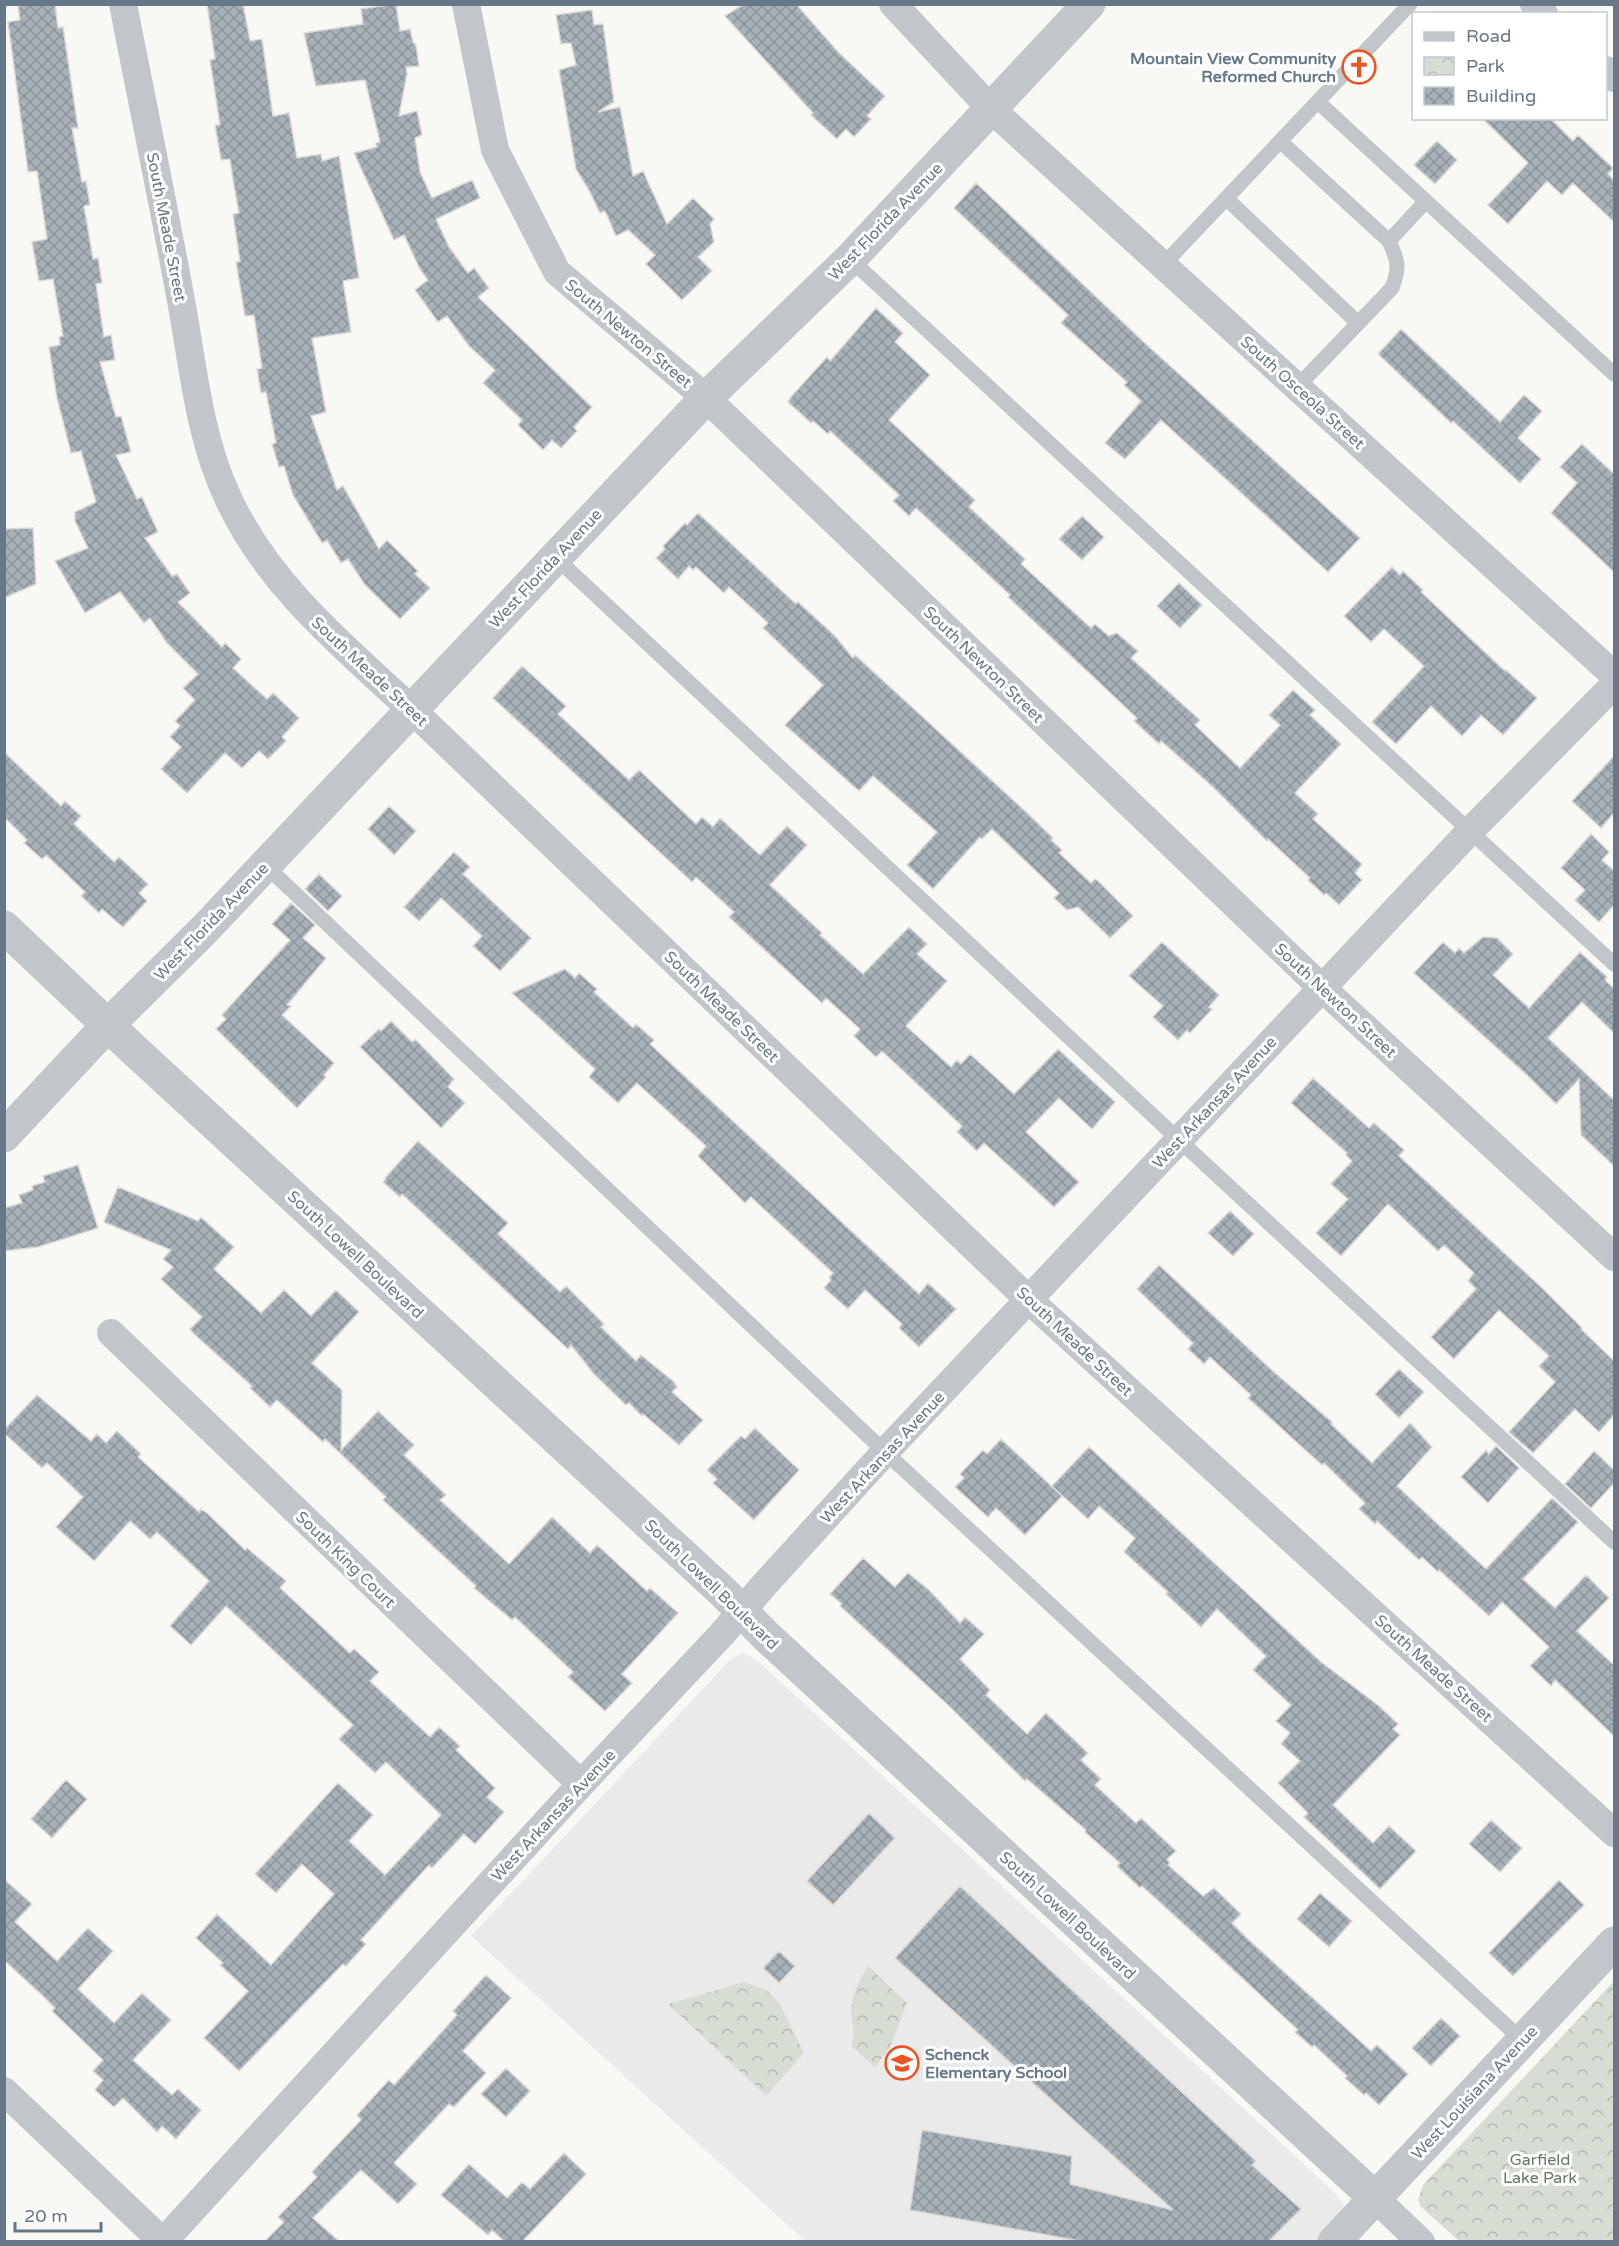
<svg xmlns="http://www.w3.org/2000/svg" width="1619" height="2246" font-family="'Varela Round',sans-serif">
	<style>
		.built { fill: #e9eae9 }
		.park { fill: url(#park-crowns) }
		.building { fill: url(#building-cross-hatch); stroke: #dadad8; stroke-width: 1.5 }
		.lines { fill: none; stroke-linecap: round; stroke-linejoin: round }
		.service { stroke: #c1c6ca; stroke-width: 15 }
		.minor { stroke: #c1c6ca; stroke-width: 28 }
		.tertiary { stroke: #c1c6ca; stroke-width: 33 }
		.labels { text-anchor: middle; stroke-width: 6; stroke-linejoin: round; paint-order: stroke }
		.poi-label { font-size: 16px; font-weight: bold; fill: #667888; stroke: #fff; text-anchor: end }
		.street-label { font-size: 16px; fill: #667888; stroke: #fff }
		.park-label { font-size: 16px; fill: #667961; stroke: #fff }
	</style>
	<defs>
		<pattern id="park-crowns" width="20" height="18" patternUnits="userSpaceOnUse" patternTransform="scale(1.5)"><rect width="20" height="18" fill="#d8ddd4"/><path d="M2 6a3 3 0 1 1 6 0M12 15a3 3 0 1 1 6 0" fill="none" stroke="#b3b8b2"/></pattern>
		<pattern id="building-cross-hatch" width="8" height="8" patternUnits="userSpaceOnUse" patternTransform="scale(1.5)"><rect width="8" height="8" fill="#a8b1b8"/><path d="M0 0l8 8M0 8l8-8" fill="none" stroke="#8d959b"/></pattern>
	</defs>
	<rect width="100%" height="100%" fill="#f8f8f5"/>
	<path class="built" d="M743,1652L761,1664L1333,2191L1344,2205L1341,2218L1319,2242L805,2241L471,1936L730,1660Z"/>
	<path class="park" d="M868,1966L907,2003L890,2047L875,2067L851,2046C857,2031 851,2026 851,2012C852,1994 859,1981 868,1966Z
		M1614,1981V2241H1459L1421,2207L1418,2200L1423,2185Z
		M744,1982L767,1990L779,2003L804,2053L766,2096L668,2004Z"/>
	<path class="building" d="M31,4H55L58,28L63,27L78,128H72L82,182L86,181L90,205L84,206L93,259L98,258L102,283L96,284L104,337L111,335L115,360L100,362L116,417L121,416L131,452L116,455L137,499L142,497L158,532L145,538L172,576L177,574L190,593L178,602L222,647L225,643L241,659L233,668L267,699L273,693L299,718L282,737L286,741L268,759L259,751L242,768L225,753L187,793L161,769L181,747L170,737L180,726L175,721L195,700L183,688L198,674L167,643L150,618L144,623L120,592L85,613L55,561L88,548L75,521V512L96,502L81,451L71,453L57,398L49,347L60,345L59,337L63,336L53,279L39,281L32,242L47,239L37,171L28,172L8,22L20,20L18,6Z
		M207,4H243L250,41L262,39L273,116L289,113L297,158L321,154L322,161L339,156L359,278L343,281L351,332L312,338L326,412L311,416L337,490L343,486L379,549L387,540L418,571L415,574L430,588L400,619L365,585L348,559L341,563L327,540L322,543L293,495L284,466L279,467L272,444L276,443L266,392L261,393L257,369L262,368L254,315L245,316L236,262H240L233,214L239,213L233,180L230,159L221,160L215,125H220L210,60L215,59Z
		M396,4L400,31L410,29L413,42L416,45L419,66L406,67L407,73L399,116L417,111L422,135L415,138L420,172L432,198L472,180L480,198L436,219L449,247L468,273L474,268L489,288L478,297L592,407L574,427L577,431L561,448L552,440L543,450L518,425L522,420L483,383L495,370L469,346L447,316L438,322L415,290L428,280L420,269L404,235L394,240L354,153L377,147L376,143L380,142L365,80L316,86L304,33L363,24L361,9Z
		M744,4H796L839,53L885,96L867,116L871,119L854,137L846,129L837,139L811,115L813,113L725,16Z
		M592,10L594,25L603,24L614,102L598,112L620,107L633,176L643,171L667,224L693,198L714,219L710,224L714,242L698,257L712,271L682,300L646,264L655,255L628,230L616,236L605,211L600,213L590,192L576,169L559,70L576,65L571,43L561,44L556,15Z
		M1482,118H1550L1573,141L1578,135L1613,168L1608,174L1614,180V222L1573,183L1562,195L1547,181L1508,224L1488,205L1528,163Z
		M1437,141L1457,160L1435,184L1414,165Z
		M976,183L1148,346L1360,538L1328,572L1161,420L1125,459L1105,443L1141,401L1124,385L1127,382L1061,323L1068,315L954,208Z
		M876,308L903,333L895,342L930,375L889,420L975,500L969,507L1025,559L1021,564L1091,628L1095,624L1109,636L1117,633L1138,651L1131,658L1200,720L1195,725L1240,768L1280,725L1269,715L1293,690L1315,710L1310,715L1341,744L1295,793L1318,814L1313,819L1362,864L1355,873L1362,880L1339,905L1326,893L1324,895L1308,880L1310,878L1268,839L1267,841L1213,787L1161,741L1159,744L1134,721L1137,718L1008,597L1010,595L916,508L909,516L893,501L899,495L830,431L828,434L813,421L811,423L788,402L791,397L827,357L830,361Z
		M1401,329L1500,422L1524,395L1542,411L1518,438L1541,459L1520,483L1453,421L1451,423L1378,354Z
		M1582,444L1614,474V572L1551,513L1577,483L1560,467Z
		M698,513L796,604L798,602L835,636L853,658L855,655L1025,811L1053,838L1051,840L1062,850L1059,853L1091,883L1095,879L1098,881L1133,916L1110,938L1078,907L1067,910L1054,898L1059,893L992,829L982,839L980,837L933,889L907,865L937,832L873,776L859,791L785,725L823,685L763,628L768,623L729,587L724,593L696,567L693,570L689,566L678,579L656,558L665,549L663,546L685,523L687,525Z
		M1082,516L1104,537L1082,560L1059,539Z
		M33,528L36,584L4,598V529Z
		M1392,567L1400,575L1403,571L1423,590L1421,592L1505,671L1506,670L1537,698L1503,735L1481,715L1462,736L1431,706L1396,744L1372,722L1424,666L1384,629L1371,642L1344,616Z
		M1179,583L1202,605L1180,628L1157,606Z
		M522,666L566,706L558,714L629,780L639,770L696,824L702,817L713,827L720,818L760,855L787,826L807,845L770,885L822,933L820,935L863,974L909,927L927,944L917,954L947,981L906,1026L951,1067L957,1060L961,1064L970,1054L1014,1094L1058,1049L1115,1102L1092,1129L1059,1098L1026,1132L1079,1182L1054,1207L984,1143L977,1151L957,1132L962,1126L882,1051L876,1057L854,1036L860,1029L826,998L822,1003L729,917L734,912L696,877L692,882L493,698Z
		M4,752L61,806L65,801L81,816L74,824L114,862L119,857L148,884L139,893L147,901L123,927L102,909L99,913L81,896L85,892L46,855L42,859L24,843L27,840L4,817Z
		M1614,756V813L1601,828L1572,801Z
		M389,806L416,831L394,855L368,829Z
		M1591,834L1609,852L1602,860L1614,871V905L1599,922L1575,900L1585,890L1561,868Z
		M454,852L470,867L463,874L531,938L500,971L473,946L482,936L441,898L419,921L404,907Z
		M319,874L342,896L328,911L305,889Z
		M291,903L315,925L303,938L326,958L287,1005L291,1006L282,1015L334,1063L324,1075L326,1077L297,1108L216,1029L226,1019L222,1015L290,940L272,924Z
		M1483,937L1497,938L1513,954L1493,975L1529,1008L1580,952L1607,977L1605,980L1614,989V1033L1582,1002L1548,1038L1614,1100V1166L1581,1135L1579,1079L1556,1104L1529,1077L1414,973L1443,942L1455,953L1459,948L1464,953Z
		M1162,942L1219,995L1209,1007L1212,1009L1190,1033L1187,1030L1178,1040L1153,1017L1163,1006L1129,976Z
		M565,969L575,978L579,973L597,989L594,992L633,1028L636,1024L654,1040L650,1044L919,1294L928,1283L956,1309L919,1347L899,1328L902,1324L865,1290L848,1309L824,1288L831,1280L829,1278L833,1273L751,1197L745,1203L698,1156L706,1146L637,1083L618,1103L589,1077L595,1069L512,993Z
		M391,1021L412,1042L415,1039L454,1079L448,1087L465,1103L441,1128L360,1047L379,1029L381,1031Z
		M1313,1078L1369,1128L1374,1123L1404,1150L1399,1156L1542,1288L1582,1328L1581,1329L1614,1361V1415L1599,1432L1575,1409L1533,1453L1509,1432L1555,1382L1539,1366L1549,1356L1499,1310L1454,1359L1431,1337L1476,1289L1468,1281L1474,1273L1444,1245L1438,1251L1388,1204L1341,1256L1316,1233L1348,1199L1331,1184L1352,1161L1346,1155L1347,1153L1291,1103Z
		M418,1141L508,1223L498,1234L560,1292L566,1286L604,1324L601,1327L636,1361L641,1355L674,1382L677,1387L672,1392L703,1420L679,1445L643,1414L642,1416L629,1403L626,1405L594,1374L571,1345L568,1349L402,1194L400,1197L383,1182L386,1179L385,1178Z
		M78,1165L98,1228L38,1247L4,1251V1208L22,1203L19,1195L33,1190L32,1186L45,1182L43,1176Z
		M118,1187L198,1221L201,1217L234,1247L214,1269L261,1313L284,1290L311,1316L336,1290L359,1312L312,1363L342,1390L341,1450L378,1411L414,1445L404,1455L446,1495L440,1500L509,1564L552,1517L590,1553L597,1545L647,1591L650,1588L678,1613L622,1674L632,1683L605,1711L568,1677L573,1672L515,1617L512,1620L474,1588L476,1586L383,1500L386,1497L325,1439L323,1442L277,1400L270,1407L250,1388L252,1386L194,1334L190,1329L202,1317L161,1279L173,1267L163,1259L171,1250L104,1222Z
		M1230,1211L1254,1234L1233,1256L1208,1233Z
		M1159,1265L1275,1373L1332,1422L1331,1424L1372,1463L1410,1423L1432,1447L1397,1486L1486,1569L1552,1498L1578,1522L1523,1579L1555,1608L1586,1575L1609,1598L1577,1631L1614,1665V1736L1555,1680L1551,1686L1530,1666L1549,1647L1502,1602L1489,1616L1439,1570L1438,1572L1422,1557L1419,1560L1377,1521L1375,1524L1359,1509L1365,1503L1324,1463L1322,1465L1248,1398L1251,1395L1210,1357L1204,1364L1188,1349L1193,1343L1137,1289Z
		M1399,1369L1424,1392L1399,1418L1375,1394Z
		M37,1395L91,1441L97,1434L106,1443L117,1431L141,1454L138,1457L199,1512L201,1509L208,1514L245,1550L247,1548L286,1581L280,1588L350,1653L354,1649L379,1672L370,1681L430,1737L439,1727L460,1746L456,1750L495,1788L487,1797L504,1812L475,1844L464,1834L432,1868L429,1865L361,1940L366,1944L346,1966L343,1964L239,2071L204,2038L248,1991L220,1965L223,1963L196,1938L217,1914L271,1965L334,1894L302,1864L276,1893L255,1874L338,1783L373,1815L349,1841L385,1875L441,1815L386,1762L375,1773L339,1739L353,1725L226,1606L191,1645L170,1626L209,1581L157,1532L150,1539L130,1521L94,1561L56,1527L83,1497L47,1463L42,1468L4,1433V1430Z
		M755,1428L799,1470L754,1520L713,1483L717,1479L707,1470L741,1436L745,1439Z
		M1001,1439L1062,1496L1025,1535L996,1508L988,1517L955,1487L964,1478L960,1474L983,1450L987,1454Z
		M1496,1446L1519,1468L1488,1503L1461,1477L1486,1450L1489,1454Z
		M1089,1447L1321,1662L1379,1706L1398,1724L1393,1729L1400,1735L1333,1805L1373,1843L1389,1826L1416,1851L1380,1889L1304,1817L1308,1813L1278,1783L1300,1761L1281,1744L1290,1733L1276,1721L1291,1705L1253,1670L1266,1656L1217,1609L1201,1627L1166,1594L1168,1592L1124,1552L1135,1538L1099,1506L1088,1519L1052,1486Z
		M1594,1451L1614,1470V1483L1591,1508L1565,1484Z
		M863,1558L895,1587L908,1573L929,1590L960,1623L965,1617L984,1634L960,1659L990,1690L986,1695L1027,1734L1046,1713L1088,1753L1081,1760L1101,1779L1095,1785L1136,1823L1141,1818L1176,1851L1167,1859L1170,1863L1168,1865L1203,1896L1214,1888L1241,1914L1232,1923L1250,1941L1371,2051L1377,2045L1408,2074L1379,2105L1366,2093L1364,2095L1345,2078L1347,2076L1314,2045L1312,2047L1295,2032L1298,2030L1199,1938L1142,1886L1140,1888L1117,1866L1120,1863L1085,1832L1086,1830L1027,1779L1025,1781L946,1703L840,1606L842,1604L830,1594Z
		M66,1780L87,1799L52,1838L31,1819Z
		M869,1813L895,1838L833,1905L807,1881Z
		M1491,1820L1522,1848L1500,1872L1469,1844Z
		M4,1879L32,1904L15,1922L57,1961L88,1928L113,1951L78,1989L114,2023L142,1993L171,2020L133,2060L172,2095L178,2089L201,2110L176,2139L162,2126L157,2132L123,2098L114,2107L95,2090L103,2080L93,2071L103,2060L52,2011L55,2008L44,1997L4,1960Z
		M1559,1880L1584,1905L1513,1976L1489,1953Z
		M960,1886L1256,2161L1252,2165L1301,2209L1269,2241H1080L910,2210L922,2130L1072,2156L1070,2184L1173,2210L895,1958Z
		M1320,1893L1352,1921L1329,1947L1297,1919Z
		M779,1951L795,1966L779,1983L763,1968Z
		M486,1975L511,1998L463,2051L486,2073L454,2107L449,2104L394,2163L417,2184L398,2204L361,2170L313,2218L339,2241H265L284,2222L278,2217L317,2177L312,2172L361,2120L357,2115L389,2080L394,2085L457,2015L453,2011Z
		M1441,2018L1460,2036L1431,2066L1412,2048Z
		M506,2068L530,2091L506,2117L481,2094Z
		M564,2153L586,2174L523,2241H504L492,2230L488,2235L441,2195L469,2164L507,2198L522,2182L530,2189Z"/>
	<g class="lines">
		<path class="service" d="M1318,102L1614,374
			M1281,142L1389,241
			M1227,199L1358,323
			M850,259L1614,964
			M1163,265L1410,4
			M1297,387L1392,288C1400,267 1398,261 1389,241L1426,201
			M555,557L1179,1140L1614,1542
			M265,865L885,1452L1523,2041"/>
		<path class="minor" d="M123,4C142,101 162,198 180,295C193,363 198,435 228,498C268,585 343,646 411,709L1029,1300L1614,1833
			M466,4L495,150L557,272L706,398L1322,988L1614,1257
			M893,4L991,109L1614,675
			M1534,4L1544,14
			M1606,70L1614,78
			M111,1333L581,1784
			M4,2091L163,2242
			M1374,2197L1421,2242
			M163,2242L581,1784L722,1634L765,1584L885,1452L1470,831L1614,685"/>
		<path class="tertiary" d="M4,927L133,1049L723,1592L766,1636L1374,2197
			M4,1136L108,1025L204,930L706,398L850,259L1089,4
			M1334,2242L1614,1943"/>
	</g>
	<defs>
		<g id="church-ring" transform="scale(1.725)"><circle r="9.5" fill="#fff" stroke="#e95624" stroke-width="1.5"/><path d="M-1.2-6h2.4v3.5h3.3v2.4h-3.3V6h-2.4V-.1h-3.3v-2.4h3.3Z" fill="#e95624"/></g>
		<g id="school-ring" transform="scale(1.725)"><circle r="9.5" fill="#fff" stroke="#e95624" stroke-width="1.5"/><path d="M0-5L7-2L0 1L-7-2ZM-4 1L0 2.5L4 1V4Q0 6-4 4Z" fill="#e95624"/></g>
	</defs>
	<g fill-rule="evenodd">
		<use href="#church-ring" x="1359" y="67"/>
		<use href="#school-ring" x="902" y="2063"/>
	</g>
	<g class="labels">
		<g class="poi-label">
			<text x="1336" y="64">Mountain View Community<tspan x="1336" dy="18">Reformed Church</tspan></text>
			<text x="925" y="2060" text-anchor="start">Schenck<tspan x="925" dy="18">Elementary School</tspan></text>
		</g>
		<g class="street-label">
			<text transform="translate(885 221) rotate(-46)" y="6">West Florida Avenue</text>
			<text transform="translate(167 227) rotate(79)" y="6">South Meade Street</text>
			<text transform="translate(629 333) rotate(40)" y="6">South Newton Street</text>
			<text transform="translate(1303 392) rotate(42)" y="6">South Osceola Street</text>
			<text transform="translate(545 568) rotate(-47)" y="6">West Florida Avenue</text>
			<text transform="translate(984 664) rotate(44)" y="6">South Newton Street</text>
			<text transform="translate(370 671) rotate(43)" y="6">South Meade Street</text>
			<text transform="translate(211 921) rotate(-46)" y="6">West Florida Avenue</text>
			<text transform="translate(1336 1000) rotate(43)" y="6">South Newton Street</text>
			<text transform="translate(722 1006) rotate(44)" y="6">South Meade Street</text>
			<text transform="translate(1214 1102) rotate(-47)" y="6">West Arkansas Avenue</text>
			<text transform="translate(356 1254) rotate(43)" y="6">South Lowell Boulevard</text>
			<text transform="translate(1075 1341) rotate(43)" y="6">South Meade Street</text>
			<text transform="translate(882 1457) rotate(-47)" y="6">West Arkansas Avenue</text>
			<text transform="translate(346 1559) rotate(44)" y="6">South King Court</text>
			<text transform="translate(712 1584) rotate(44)" y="6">South Lowell Boulevard</text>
			<text transform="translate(1434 1668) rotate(42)" y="6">South Meade Street</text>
			<text transform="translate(553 1815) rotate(-47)" y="6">West Arkansas Avenue</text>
			<text transform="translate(1068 1915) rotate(43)" y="6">South Lowell Boulevard</text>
			<text transform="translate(1474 2092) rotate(-47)" y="6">West Louisiana Avenue</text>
		</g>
		<g class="park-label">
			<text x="1540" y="2165">Garfield<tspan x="1540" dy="18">Lake Park</tspan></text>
		</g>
	</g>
	<rect width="1619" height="2246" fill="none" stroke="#667888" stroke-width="12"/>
	<rect x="1412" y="12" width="195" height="108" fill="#ffffff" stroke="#c2c9cf" stroke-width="1.5"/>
	<rect x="1424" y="32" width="30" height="9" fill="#c1c6ca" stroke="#c2c9cf" stroke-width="1.5"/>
	<text x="1466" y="42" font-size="18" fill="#667888">Road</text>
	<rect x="1424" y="57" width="30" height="18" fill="url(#park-crowns)" stroke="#c2c9cf" stroke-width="1.5"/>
	<text x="1466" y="72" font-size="18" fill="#667888">Park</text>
	<rect x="1424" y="87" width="30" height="18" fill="url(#building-cross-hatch)" stroke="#c2c9cf" stroke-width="1.5"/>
	<text x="1466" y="102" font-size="18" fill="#667888">Building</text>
	<path d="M15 2222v9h86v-9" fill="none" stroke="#667888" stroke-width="3"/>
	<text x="24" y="2222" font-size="18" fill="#667888" stroke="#ffffff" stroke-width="4.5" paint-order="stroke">20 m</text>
</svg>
